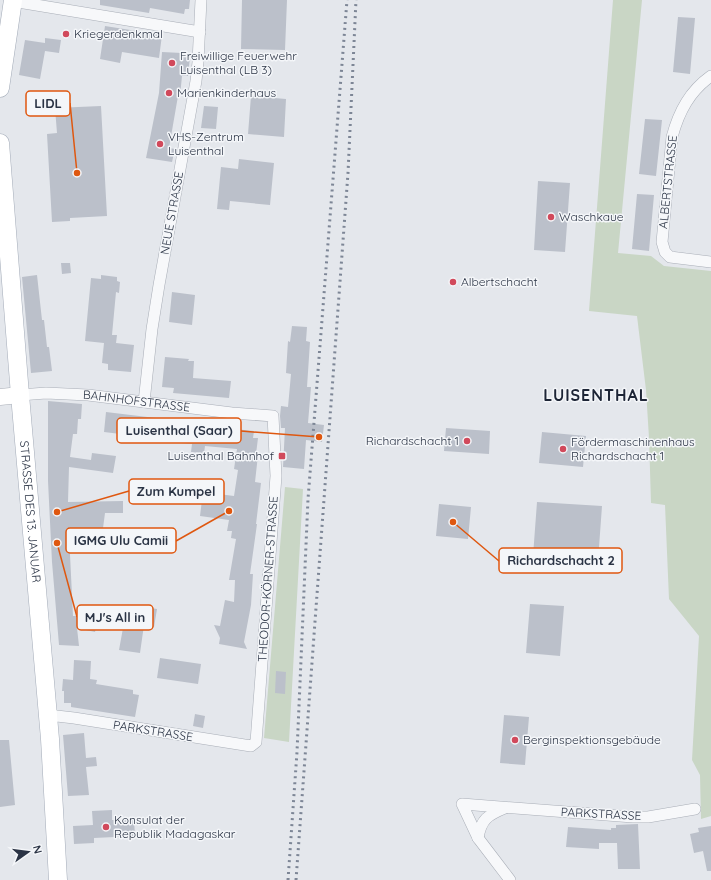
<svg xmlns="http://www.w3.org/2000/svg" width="711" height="880" font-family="Quicksand,sans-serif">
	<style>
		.green { fill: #c9d6c5 }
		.building { fill: #bbc0ca }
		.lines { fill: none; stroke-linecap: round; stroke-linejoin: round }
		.street-casing { stroke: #a9aeb7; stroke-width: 12 }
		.secondary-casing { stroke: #a9aeb7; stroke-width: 17 }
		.primary-casing { stroke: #a3abb8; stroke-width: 19 }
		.street { stroke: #f7f8fa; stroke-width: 11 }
		.secondary { stroke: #fff; stroke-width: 16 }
		.primary { stroke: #fff; stroke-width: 18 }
		.rail { stroke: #7d8696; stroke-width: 3; stroke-dasharray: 2 4; stroke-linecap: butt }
		.poi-dot { fill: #d1495b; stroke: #f4f6f9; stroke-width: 1.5 }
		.labels { text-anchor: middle; stroke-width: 3; stroke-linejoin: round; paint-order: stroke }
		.poi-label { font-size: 12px; fill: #2b3445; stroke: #f4f6f9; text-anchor: start }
		.street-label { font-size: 12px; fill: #2b3445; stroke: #f4f6f9 }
		.district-label { font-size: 16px; font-weight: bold; letter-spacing: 1px; fill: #1d2536; stroke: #f4f6f9 }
		.leader { fill: none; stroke: #df570f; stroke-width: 1.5 }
		.callout-dot { fill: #df570f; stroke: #f4f6f9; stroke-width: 1.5 }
		.callout { fill: #f4f6f9; stroke: #df570f; stroke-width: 1.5 }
		.callout-label { font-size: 13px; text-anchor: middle; font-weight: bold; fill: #2b3445 }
	</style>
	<rect width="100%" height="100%" fill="#e4e7ec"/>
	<path class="green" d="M613,0H642L618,253L651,256L664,266L711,271V816L701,819L700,775L692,760L699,636L669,599L665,505L651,503L649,438L646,390L637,316L589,311Z
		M285,487L303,489L289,742L264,738Z"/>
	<path class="building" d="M100,0H190L189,9H185L184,14L150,8L149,13L100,5Z
		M242,0H287L285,50L241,49Z
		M678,17L695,18L690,74L673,72Z
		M105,26L162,35L159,58L122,52L120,63L100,59Z
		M45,38L61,40L59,53L45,51L40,79L19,75L25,40L45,43Z
		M162,52L182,53V56L190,57L188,76H182L180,96H178L169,148L175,149L172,162L146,158L159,93Z
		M251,96L286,99L284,137L248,134Z
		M101,106L107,216L70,218V221L52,222L47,134L57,133L55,108Z
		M204,106L218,107L216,129L201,128Z
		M645,119L662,120L656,176L639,174Z
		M239,159L274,163L270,205L230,201L229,210L217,209L221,167L238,169Z
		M538,181L570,183L565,252L534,250Z
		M637,194L654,195L649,251L632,249Z
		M61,263H70L71,273L62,274Z
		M37,275L42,320H44L47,347H49L52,371L31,373L22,277Z
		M101,275L117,277V281L120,282L119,293L116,292L112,335H117L116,343L134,345L131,372L108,370V364L102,363L104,343L85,341L91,278L101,279Z
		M172,292L195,295L192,325L169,322Z
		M292,326L307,327L306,341L310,342L307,387H311L308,423L324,425L322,442L306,440L304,469L283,467L285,428H281L280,416L281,406L288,407L291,374L286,373L288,341L290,342Z
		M165,357L189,359L188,361H194L193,378L231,381L229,398L173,393L174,388L162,387Z
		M48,401L82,404L81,419H78L77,434H73L70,457L91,460L92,453L116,456L113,473L69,467L68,502L123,501V513H105L100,551L88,550L90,537L69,534L73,616H80L81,609L137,618L139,606L157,609L154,627L144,625L140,653L119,650L123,628L97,624L95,632L77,628L79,646L59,645L52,562L48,481Z
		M106,412L197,423V426H203L201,436L223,438L224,428L254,431L253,438H258L256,454L258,455L255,482L261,483L256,524H257L250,574H253L251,605L244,642L247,649L219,644L220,638L214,625L220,626L225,600L234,602L235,580H229L236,539L231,538L232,531H227L229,520L200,516L203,492L234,496L238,470L234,469L237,449L205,446L204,453L191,452L192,444L180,443L181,439L162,436V439L104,432Z
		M446,428L490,431L489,454L444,451Z
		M542,432L586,436L583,467L539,463Z
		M537,502L602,506L598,561L533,556Z
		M439,504L471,507L468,539L436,536Z
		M530,604L564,606L560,656L526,653Z
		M160,658L201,664L198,684L157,678Z
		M74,660L91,661L90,679L97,680L96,684L133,690V694L139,695L135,717L71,707V703H64V691H62L63,679L73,680Z
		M276,671L286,672L285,694L275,693Z
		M195,714L205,716L203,728L193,726Z
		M504,715L529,717L525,765L500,763Z
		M84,733L86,758L96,757L97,766L86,767L89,795L68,796L63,735Z
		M0,740H9L15,805L0,807Z
		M112,810V820H134L135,836L94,838V843L74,844L73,826L93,825L92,811Z
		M638,824L640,869H618L617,843H599V849L566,847L568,827L611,830V828H616V825Z
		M711,826V871H707L703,851L694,853L690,834L699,832L698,828Z"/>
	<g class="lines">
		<g class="street-casing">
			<g id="street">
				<path d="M12,1L200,32"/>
				<path d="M711,76C690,91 679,111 672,137L662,242L665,252L670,257L711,262"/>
				<path id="s1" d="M20,395L46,393L88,395L232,413L273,416L276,476L256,742L251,746L74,718L48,715"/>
				<path d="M144,402L152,329L159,285L196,81L198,62L201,0"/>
				<path d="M478,838C481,819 488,815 505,808"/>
				<path d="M510,880L478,838L462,804L633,817H648L695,809"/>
			</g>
		</g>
		<g class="secondary-casing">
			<path id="secondary" d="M0,397L20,395"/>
		</g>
		<g class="primary-casing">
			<g id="primary">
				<path d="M0,88L13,0"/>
				<path id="s2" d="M0,143L20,395L50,739L58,880"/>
			</g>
		</g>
		<use href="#street" class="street"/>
		<use href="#secondary" class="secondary"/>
		<use href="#primary" class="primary"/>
		<path class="rail" d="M288,880L297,752L308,499L347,0
			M296,880L348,173L356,0"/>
	</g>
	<g class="poi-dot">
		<circle cx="66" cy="34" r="4"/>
		<circle cx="172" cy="63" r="4"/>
		<circle cx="169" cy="93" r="4"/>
		<circle cx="160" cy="144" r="4"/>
		<circle cx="551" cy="217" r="4"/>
		<circle cx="453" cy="282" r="4"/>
		<circle cx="467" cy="441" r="4"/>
		<circle cx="563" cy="449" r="4"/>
		<rect x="278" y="452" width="8" height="8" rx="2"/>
		<circle cx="515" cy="740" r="4"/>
		<circle cx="106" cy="827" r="4"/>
	</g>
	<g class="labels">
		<g class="poi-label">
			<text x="74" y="38">Kriegerdenkmal</text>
			<text x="180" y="60">Freiwillige Feuerwehr<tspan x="180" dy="14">Luisenthal (LB 3)</tspan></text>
			<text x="177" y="97">Marienkinderhaus</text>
			<text x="168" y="141">VHS-Zentrum<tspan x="168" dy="14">Luisenthal</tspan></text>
			<text x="559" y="221">Waschkaue</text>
			<text x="461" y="286">Albertschacht</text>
			<text x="459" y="445" text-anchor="end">Richardschacht 1</text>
			<text x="571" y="446">Fördermaschinenhaus<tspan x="571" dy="14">Richardschacht 1</tspan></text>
			<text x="274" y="460" text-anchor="end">Luisenthal Bahnhof</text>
			<text x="523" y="744">Berginspektionsgebäude</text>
			<text x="114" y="824">Konsulat der<tspan x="114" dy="14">Republik Madagaskar</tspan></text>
		</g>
		<g class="street-label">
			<text transform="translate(668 182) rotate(-84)" y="4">ALBERTSTRASSE</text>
			<text transform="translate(172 213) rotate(-80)" y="4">NEUE STRASSE</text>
			<text dy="4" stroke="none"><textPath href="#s1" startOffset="117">BAHNHOFSTRASSE</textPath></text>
			<text dy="4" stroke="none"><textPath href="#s2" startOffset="370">STRASSE DES 13. JANUAR</textPath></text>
			<text transform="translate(268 579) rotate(-86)" y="4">THEODOR-KÖRNER-STRASSE</text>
			<text transform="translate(153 731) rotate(9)" y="4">PARKSTRASSE</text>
			<text transform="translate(601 814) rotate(3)" y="4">PARKSTRASSE</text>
		</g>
		<g class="district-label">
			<text x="596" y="401">LUISENTHAL</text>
		</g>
	</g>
	<path class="leader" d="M77 173L70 103M319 437L241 431M57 512L129 491M229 511L176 541M453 522L499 561M57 543L77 617"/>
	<g class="callout-dot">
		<circle cx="77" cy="173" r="4"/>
		<circle cx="319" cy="437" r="4"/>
		<circle cx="57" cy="512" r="4"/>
		<circle cx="229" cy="511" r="4"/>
		<circle cx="453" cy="522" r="4"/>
		<circle cx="57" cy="543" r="4"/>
	</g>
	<g class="callout">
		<rect x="26" y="91" width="44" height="25" rx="4"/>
		<rect x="117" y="418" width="124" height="25" rx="4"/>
		<rect x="129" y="479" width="95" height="25" rx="4"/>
		<rect x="66" y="528" width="110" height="25" rx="4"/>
		<rect x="499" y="548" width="123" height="25" rx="4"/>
		<rect x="77" y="605" width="76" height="25" rx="4"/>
	</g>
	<g class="callout-label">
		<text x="48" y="108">LIDL</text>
		<text x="179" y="435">Luisenthal (Saar)</text>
		<text x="176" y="496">Zum Kumpel</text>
		<text x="121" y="545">IGMG Ulu Camii</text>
		<text x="561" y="565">Richardschacht 2</text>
		<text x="115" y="622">MJ's All in</text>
	</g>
	<g transform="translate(28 852) rotate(76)" stroke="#f4f6f9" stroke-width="3" paint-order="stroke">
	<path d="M0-3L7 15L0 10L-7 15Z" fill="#2b3445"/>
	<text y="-6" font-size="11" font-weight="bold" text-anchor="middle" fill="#2b3445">N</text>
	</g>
</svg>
